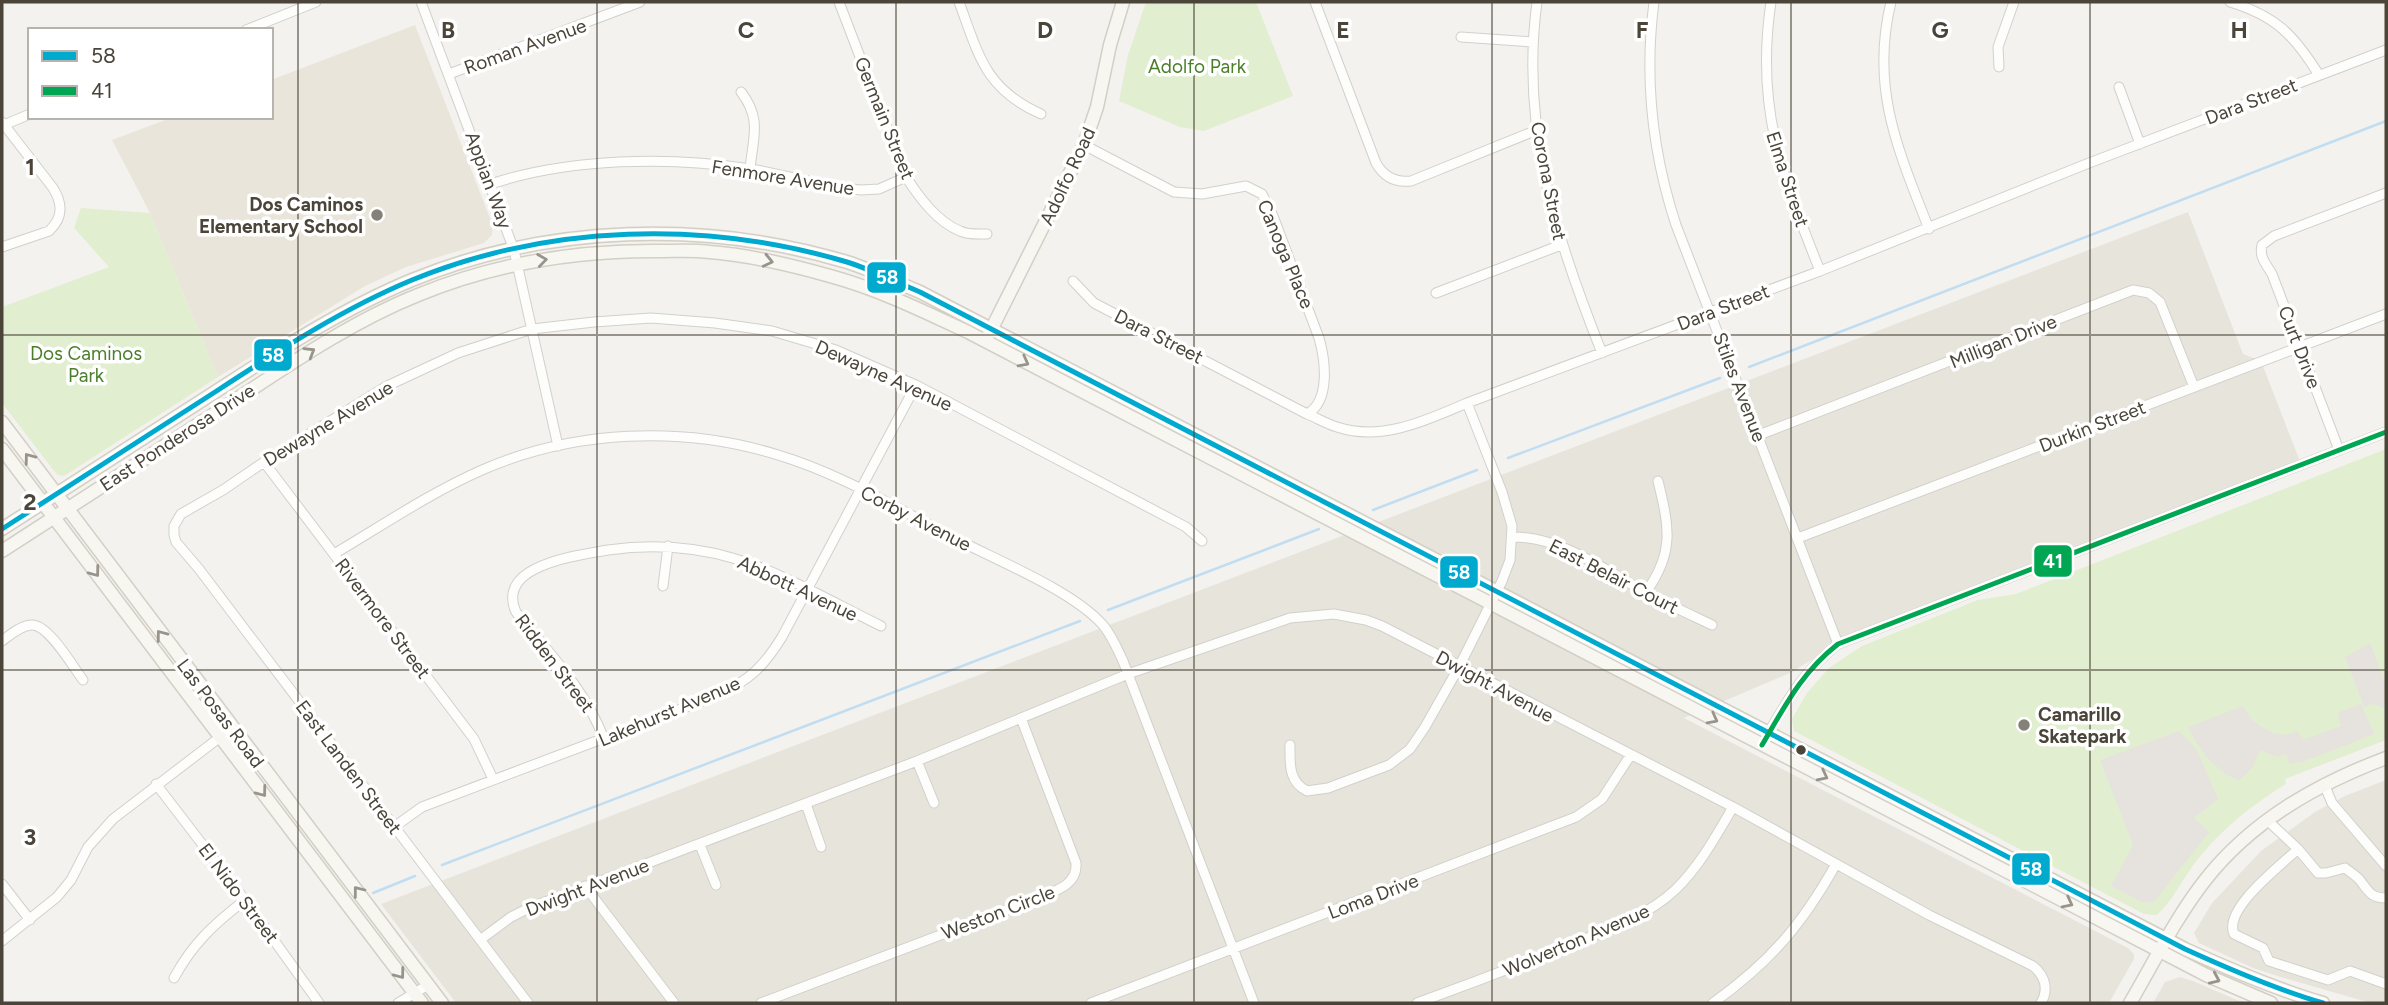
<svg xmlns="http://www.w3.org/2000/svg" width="2388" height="1005" font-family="Figtree,sans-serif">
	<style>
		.residential { fill: #e7e4dc }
		.education { fill: #eae5da }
		.green { fill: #e1eecf }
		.parking { fill: #e6e3df }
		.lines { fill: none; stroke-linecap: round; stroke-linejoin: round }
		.stream { stroke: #c0ddf1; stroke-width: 2.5 }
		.street-casing { stroke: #d2d0cb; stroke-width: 11 }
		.secondary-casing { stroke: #d3cfc5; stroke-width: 15 }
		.street { stroke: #fdfdfc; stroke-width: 9 }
		.secondary { stroke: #f7f6f1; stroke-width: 12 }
		.bus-1-casing { stroke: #fff; stroke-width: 10 }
		.bus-2-casing { stroke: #fff; stroke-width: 10 }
		.bus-1 { stroke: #00a9ce; stroke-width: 5 }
		.bus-2 { stroke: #00a651; stroke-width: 5 }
		.oneway { stroke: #98948c }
		.grid { fill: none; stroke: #4b4439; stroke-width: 2; stroke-opacity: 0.55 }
		.poi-dot { fill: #868178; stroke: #fff; stroke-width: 2.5 }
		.bus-dot { fill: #4b4439; stroke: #fff; stroke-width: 2.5 }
		.labels { text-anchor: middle; stroke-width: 7; stroke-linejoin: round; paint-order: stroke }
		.street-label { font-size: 19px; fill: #4b4439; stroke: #fff }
		.park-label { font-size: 19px; fill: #4a7f2a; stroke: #fff }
		.poi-label { font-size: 19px; font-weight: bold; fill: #4b4439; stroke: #fff; text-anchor: end }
		.grid-label { font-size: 23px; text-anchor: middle; font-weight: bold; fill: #4b4439; stroke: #fff; stroke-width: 7; stroke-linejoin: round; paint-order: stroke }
		.line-badge { stroke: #fff; stroke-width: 2.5 }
		.badge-label { font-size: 19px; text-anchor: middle; font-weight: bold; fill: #fff }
	</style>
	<rect width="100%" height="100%" fill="#f4f2ee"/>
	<path class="residential" d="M2188,212L2243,354L2261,361L2301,464L1838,644L1790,673L1684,718L2128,948L2134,954V959L2109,1003H456L381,904Z
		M2386,780V1003L2367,1002L2281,977L2253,968L2199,943L2194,933L2212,903L2261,851L2315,812L2345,796Z
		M2180,977L2193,981L2244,1003H2153L2165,982Z"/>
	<path class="education" d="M415,25L493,226L492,235L484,243L406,267L365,286L218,377L150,213L112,140L173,117H271V80Z"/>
	<path class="green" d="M1146,2H1256L1293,96L1204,131L1180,127L1119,101L1128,55Z
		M81,208L150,213L218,377L64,476L58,475L54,471L2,403V307L109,267L74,228Z
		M2386,449V740L2285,779L2286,784C2251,805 2216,834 2192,867C2181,882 2171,903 2157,915L2144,914L1794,731L1792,719L1807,693L1829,668L1862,646L1978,600L2016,594Z"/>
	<path class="parking" d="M2370,643L2386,685V707L2383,708L2374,704L2364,707L2345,657Z
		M2361,704L2374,734L2305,761L2289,764L2287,754L2277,757L2260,750L2252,768L2239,781L2226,774L2210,761L2197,744L2188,727L2243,706L2252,720L2262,727L2273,733L2285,735L2298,731L2302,740L2341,726L2337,713Z
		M2179,731L2197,750L2218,799L2194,818L2209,832L2154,902L2144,903L2111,886L2133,845L2100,760Z"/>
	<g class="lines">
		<path class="stream" d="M1749,367L2386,121
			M1508,458L1720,378
			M1373,510L1477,470
			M1108,610L1319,529
			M442,865L1080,621
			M373,893L415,876"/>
		<g class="street-casing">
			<path id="street" d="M421,2L514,250L558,446
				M839,2L906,177C919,197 937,222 960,231C968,235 978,234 987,234
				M959,2C979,56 985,89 1041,114
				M1315,2L1376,163C1384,177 1395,183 1411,181L1537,130
				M1537,2C1520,128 1556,238 1602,353
				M1654,2C1644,79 1652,152 1676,225L1838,644
				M1771,2C1755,108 1782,175 1820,271
				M1891,2C1870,88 1898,150 1929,229
				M2230,2C2276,16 2294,35 2319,75
				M246,30L316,2
				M1461,37L1533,42
				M1999,67L1998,47L2014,2
				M449,74L640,2
				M2119,87L2140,144
				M741,92C762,119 753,137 750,169
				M2,122L53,188C63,204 63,218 49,231L2,247
				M4,125L30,114
				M1084,145L1174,192L1202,194L1246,186L1262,194L1273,216L1319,338C1325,359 1331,401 1307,414
				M491,184C569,158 670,156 751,169C788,175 824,187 861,190L879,189L906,177
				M1073,281L1094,303L1307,414C1317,418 1327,424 1337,427C1382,442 1427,420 1467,403L1820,271L2089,163L2386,50
				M1436,293L1561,245
				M1759,435L2133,290L2149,293L2160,302L2194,387
				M2339,450L2272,274C2266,264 2259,257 2262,245L2274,236L2386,193
				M264,462L474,739L493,779
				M1513,537C1561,537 1602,568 1643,591C1665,603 1689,614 1712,625
				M1798,538L2386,314
				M334,554C383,525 430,493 482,470C573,430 683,425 778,455C842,474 901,511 960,541C1001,562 1072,591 1102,624C1111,634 1117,648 1123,661L1254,1003
				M663,586L668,546
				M1646,592C1675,552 1669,526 1658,481
				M2,641C10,635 20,626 31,625C48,623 73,667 83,680
				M1769,732C1790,696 1805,670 1838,644L2386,432
				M604,739C585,689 549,653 516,612C507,592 517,578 535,569C557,558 584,554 608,550C722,534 784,578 881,626
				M1290,745C1290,762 1288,782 1307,791L1328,788L1389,765L1410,749L1425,727L1459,667L1502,581L1510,560L1512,526L1502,492L1467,403
				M917,761L934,803
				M156,784L245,900L319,1003
				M2324,784L2332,803L2386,866
				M806,804L821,847
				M2267,820L2298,849L2318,873H2326L2345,868C2349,871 2355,875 2359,879C2368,890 2370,898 2386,898
				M394,827L422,807L718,695C750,680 764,666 782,637L916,385
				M700,845L716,885
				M2298,849C2280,866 2223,909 2234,934L2263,948L2269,961L2328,980L2350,971L2386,984
				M2,884L30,920
				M585,886L674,1003
				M480,940L511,917L527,909L917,761L1128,674L1290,618L1334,614L1366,620L1382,626L1733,807L1929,915L2033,966C2045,976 2049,989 2041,1003
				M2,941L57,897L71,880L88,847L113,819L232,728
				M174,978C193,943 214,924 245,900
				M398,1003L428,985
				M528,1003L199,569L176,542L174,535V526L181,514L223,490L264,462L387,386L458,353L532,329L594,322L651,318L715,323L772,331L836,350L916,385L1186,527L1202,541
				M761,1003L1033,900C1051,892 1078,887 1076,863L1021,718
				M1091,1003L1576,817L1602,799L1630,756
				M1417,1003C1467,985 1517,966 1567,946C1604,931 1645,918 1675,890C1699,867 1716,836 1733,807
				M1713,1003C1770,962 1802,925 1836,864"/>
		</g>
		<g class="secondary-casing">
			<path id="secondary" d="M989,334L1084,145L1097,107L1110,45L1123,2
				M2,422L442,1003
				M2,449L422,1003
				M2,529C73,484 144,438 215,392C278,351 342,309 412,280C549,224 706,220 847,262C872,270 896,282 920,292L2185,949C2231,970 2275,989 2323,1003
				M2,551C79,501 157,451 234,401C293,362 353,321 418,295C496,263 578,250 662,251C678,251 694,250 710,252C750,255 791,265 830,276C878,289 923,311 968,332L2206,975L2271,1003
				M2130,1003C2154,962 2176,917 2206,879C2253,820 2317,784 2386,758"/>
		</g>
		<use href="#street" class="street"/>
		<use href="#secondary" class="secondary"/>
		<g class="bus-1-casing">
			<path id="bus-1" d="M2,529C73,484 144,438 215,392C278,351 342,309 412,280C549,224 706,220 847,262C872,270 896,282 920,292L2185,949C2231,970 2275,989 2323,1003"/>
		</g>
		<g class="bus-2-casing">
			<path id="bus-2" d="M1762,745C1785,706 1801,673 1838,644L2386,432"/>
		</g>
		<use href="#bus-1" class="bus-1"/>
		<use href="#bus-2" class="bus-2"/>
	</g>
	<defs><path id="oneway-chevron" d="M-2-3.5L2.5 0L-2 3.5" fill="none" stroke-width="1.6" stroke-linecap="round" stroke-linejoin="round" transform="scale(1.75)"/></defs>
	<g class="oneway">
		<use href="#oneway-chevron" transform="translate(542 260) rotate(-8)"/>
		<use href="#oneway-chevron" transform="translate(768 261) rotate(13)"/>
		<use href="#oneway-chevron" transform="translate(310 352) rotate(-31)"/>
		<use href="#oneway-chevron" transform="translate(1024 362) rotate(28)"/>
		<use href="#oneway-chevron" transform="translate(29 458) rotate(-127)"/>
		<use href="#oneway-chevron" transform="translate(95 572) rotate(53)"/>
		<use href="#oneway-chevron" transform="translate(161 635) rotate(-127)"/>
		<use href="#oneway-chevron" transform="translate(1713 719) rotate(28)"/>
		<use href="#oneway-chevron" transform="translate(1823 776) rotate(27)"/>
		<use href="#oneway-chevron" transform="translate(262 792) rotate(53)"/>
		<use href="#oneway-chevron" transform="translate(358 891) rotate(-128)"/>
		<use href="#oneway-chevron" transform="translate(2068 903) rotate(27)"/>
		<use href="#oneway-chevron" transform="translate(400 974) rotate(53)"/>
		<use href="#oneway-chevron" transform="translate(2215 979) rotate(24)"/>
	</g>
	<path class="grid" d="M298,2V1003M597,2V1003M896,2V1003M1194,2V1003M1492,2V1003M1791,2V1003M2090,2V1003M2,335H2386M2,670H2386"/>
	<g class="poi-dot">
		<circle cx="377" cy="215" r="7"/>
		<circle cx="2024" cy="725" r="7"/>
	</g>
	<circle class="bus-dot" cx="1801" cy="750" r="6"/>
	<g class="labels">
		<g class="street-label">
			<text transform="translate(525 46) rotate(-20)" y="7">Roman Avenue</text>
			<text transform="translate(2251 101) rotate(-21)" y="7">Dara Street</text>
			<text transform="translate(885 118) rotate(68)" y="7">Germain Street</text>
			<text transform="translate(1067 176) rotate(-65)" y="7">Adolfo Road</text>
			<text transform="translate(783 177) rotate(9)" y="7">Fenmore Avenue</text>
			<text transform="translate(1788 179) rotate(72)" y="7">Elma Street</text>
			<text transform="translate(489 180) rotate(70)" y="7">Appian Way</text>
			<text transform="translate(1549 181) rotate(79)" y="7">Corona Street</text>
			<text transform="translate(1286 254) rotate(67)" y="7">Canoga Place</text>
			<text transform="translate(1723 307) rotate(-21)" y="7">Dara Street</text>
			<text transform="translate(1159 336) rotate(27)" y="7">Dara Street</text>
			<text transform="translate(2003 341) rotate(-22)" y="7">Milligan Drive</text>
			<text transform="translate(2300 347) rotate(69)" y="7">Curt Drive</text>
			<text transform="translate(884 375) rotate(24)" y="7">Dewayne Avenue</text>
			<text transform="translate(1740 387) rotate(69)" y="7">Stiles Avenue</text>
			<text transform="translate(328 423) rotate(-31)" y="7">Dewayne Avenue</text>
			<text transform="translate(2092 426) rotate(-21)" y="7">Durkin Street</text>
			<text transform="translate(177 437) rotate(-33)" y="7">East Ponderosa Drive</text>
			<text transform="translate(916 518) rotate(27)" y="7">Corby Avenue</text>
			<text transform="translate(1614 576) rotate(27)" y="7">East Belair Court</text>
			<text transform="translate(798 588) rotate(25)" y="7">Abbott Avenue</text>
			<text transform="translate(383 618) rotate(53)" y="7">Rivermore Street</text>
			<text transform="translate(555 663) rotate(53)" y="7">Ridden Street</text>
			<text transform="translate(1495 686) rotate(28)" y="7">Dwight Avenue</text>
			<text transform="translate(669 711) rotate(-23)" y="7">Lakehurst Avenue</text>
			<text transform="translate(221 713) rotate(53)" y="7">Las Posas Road</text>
			<text transform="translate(349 767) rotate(53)" y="7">East Landen Street</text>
			<text transform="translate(587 887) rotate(-21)" y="7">Dwight Avenue</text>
			<text transform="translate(239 893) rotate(53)" y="7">El Nido Street</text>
			<text transform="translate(1373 896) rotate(-21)" y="7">Loma Drive</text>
			<text transform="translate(998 912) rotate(-21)" y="7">Weston Circle</text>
			<text transform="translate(1576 940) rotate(-23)" y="7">Wolverton Avenue</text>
		</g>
		<g class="park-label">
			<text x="1197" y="73">Adolfo Park</text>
			<text x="86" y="360">Dos Caminos<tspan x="86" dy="22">Park</tspan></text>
		</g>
		<g class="poi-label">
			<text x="363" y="211">Dos Caminos<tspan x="363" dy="22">Elementary School</tspan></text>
			<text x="2038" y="721" text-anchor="start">Camarillo<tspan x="2038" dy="22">Skatepark</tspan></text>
		</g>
	</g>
	<g class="grid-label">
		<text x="448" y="38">B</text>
		<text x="746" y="38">C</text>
		<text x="1045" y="38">D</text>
		<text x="1343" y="38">E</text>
		<text x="1642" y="38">F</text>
		<text x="1940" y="38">G</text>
		<text x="2239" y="38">H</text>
		<text x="30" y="175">1</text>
		<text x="30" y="510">2</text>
		<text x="30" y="845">3</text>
	</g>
	<g class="line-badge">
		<rect x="866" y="261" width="41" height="33" rx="7" fill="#00a9ce"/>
		<rect x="253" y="338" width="40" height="34" rx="7" fill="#00a9ce"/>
		<rect x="2033" y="544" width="40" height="34" rx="7" fill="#00a651"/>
		<rect x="1439" y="555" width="40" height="34" rx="7" fill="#00a9ce"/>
		<rect x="2011" y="852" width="40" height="34" rx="7" fill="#00a9ce"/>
	</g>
	<g class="badge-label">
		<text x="887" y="284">58</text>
		<text x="273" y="362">58</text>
		<text x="2053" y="568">41</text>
		<text x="1459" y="579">58</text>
		<text x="2031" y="876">58</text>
	</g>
	<rect width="2388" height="1005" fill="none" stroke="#4b4439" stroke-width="7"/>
	<rect x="28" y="28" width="245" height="91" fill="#ffffff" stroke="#b7b4b0" stroke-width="2"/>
	<rect x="42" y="51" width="35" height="10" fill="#00a9ce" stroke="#b7b4b0" stroke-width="2"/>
	<text x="91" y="63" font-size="21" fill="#4b4439">58</text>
	<rect x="42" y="86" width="35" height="10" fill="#00a651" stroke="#b7b4b0" stroke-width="2"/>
	<text x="91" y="98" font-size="21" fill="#4b4439">41</text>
</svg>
